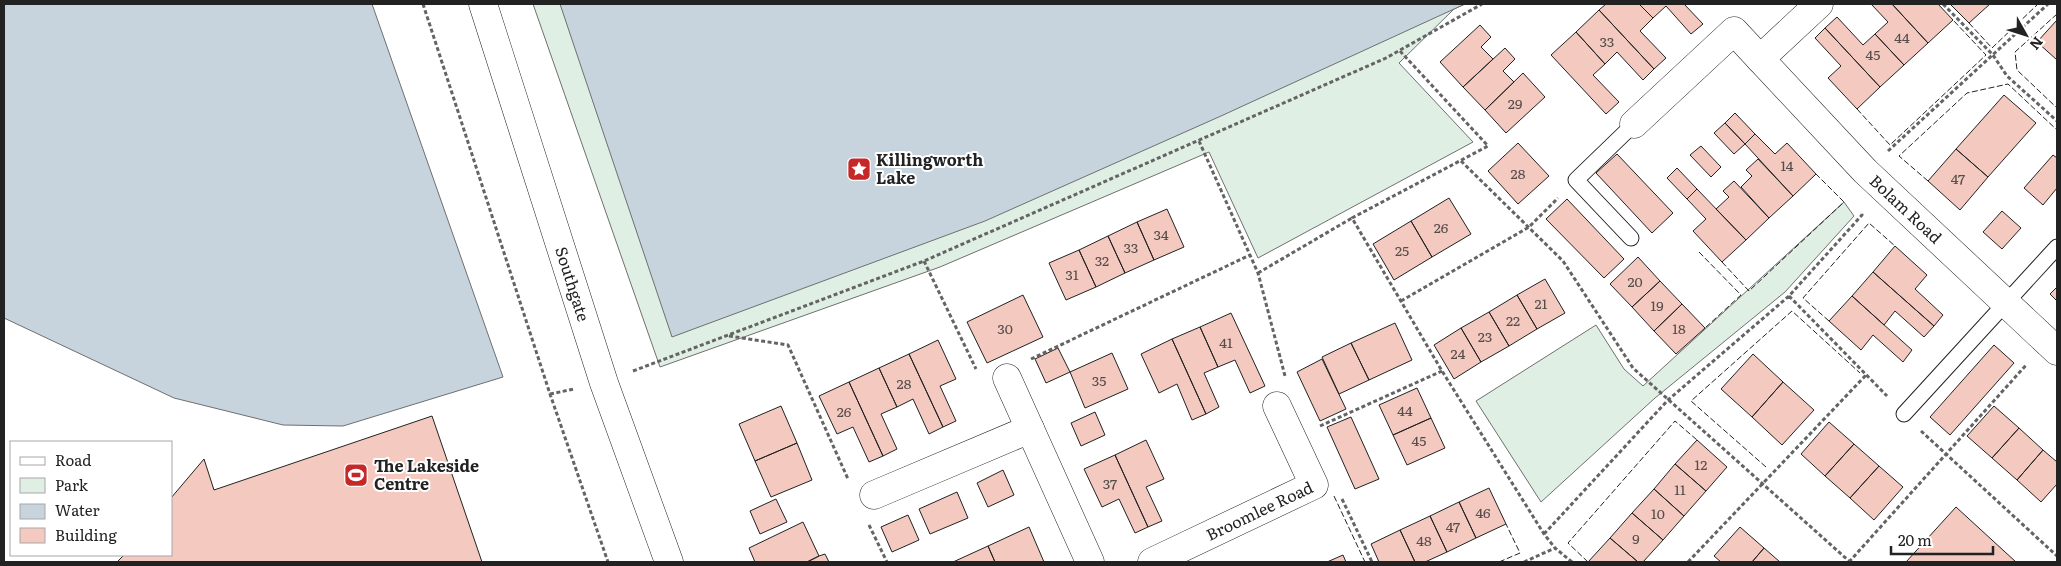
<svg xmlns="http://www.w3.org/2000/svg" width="2061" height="566" font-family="Literata,serif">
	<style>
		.green { fill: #e0efe3; stroke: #6f6f6f }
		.water { fill: #c7d3dd; stroke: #6f6f6f }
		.building { fill: #f3c9c0; stroke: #222 }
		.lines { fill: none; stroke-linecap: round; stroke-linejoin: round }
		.lane-casing { stroke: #222; stroke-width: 17 }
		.street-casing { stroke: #222; stroke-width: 29 }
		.secondary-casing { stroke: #222; stroke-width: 29 }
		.path { stroke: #646464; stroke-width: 3; stroke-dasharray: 4 2.5; stroke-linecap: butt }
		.lane { stroke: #fff; stroke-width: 15 }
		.street { stroke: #fff; stroke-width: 28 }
		.secondary { stroke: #fff; stroke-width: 28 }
		.fence { stroke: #222; stroke-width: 1; stroke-dasharray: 6 2.5; stroke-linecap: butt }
		.labels { text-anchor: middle; stroke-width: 4; stroke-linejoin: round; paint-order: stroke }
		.number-label { font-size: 14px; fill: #564c4a }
		.poi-label { font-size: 16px; font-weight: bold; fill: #222; stroke: #fff; text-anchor: start }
		.street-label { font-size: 16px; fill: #222; stroke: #fff }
	</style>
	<rect width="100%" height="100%" fill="#fff"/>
	<path class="green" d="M533,4H1465L1454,9L1399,63L1473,142L1258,258L1209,152L940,267L660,367Z
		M1844,202L1854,216L1785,292L1655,398L1541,502L1476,401L1596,325L1624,369L1643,386Z"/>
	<path class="water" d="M4,4H372L503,377L343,426L283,425L174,398L4,318Z
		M560,4H1465L1221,116L985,221L672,337Z"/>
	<path class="building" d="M1606,4H1639L1653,18L1640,31L1666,58L1654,69L1599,10Z
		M1639,4H1684L1703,24L1691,34L1666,6L1653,18Z
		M1871,4H1892L1928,43L1904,65L1875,34L1888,22Z
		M1892,4H1938L1953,20L1928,43Z
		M1950,4H1990L1969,23Z
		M1599,10L1654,69L1643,80L1617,52L1605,64L1576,32Z
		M1837,17L1863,45L1875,34L1904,65L1880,87L1825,28Z
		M2057,20V60L2037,42Z
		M1480,25L1491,37L1481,47L1493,59L1463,87L1440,62Z
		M1825,28L1880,87L1857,109L1828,78L1841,66L1815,38Z
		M1576,32L1605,64L1593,75L1619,102L1606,114L1551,55Z
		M1505,48L1515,59L1503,71L1514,82L1485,110L1463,87Z
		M1523,73L1545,97L1506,133L1485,110Z
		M2004,95L2036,123L1988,177L1956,149Z
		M1735,113L1755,134L1745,144L1725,123Z
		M1725,123L1745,144L1734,154L1714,133Z
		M1755,134L1775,154L1787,143L1816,174L1793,196L1745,144Z
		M1518,143L1549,176L1518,204L1488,171Z
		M1701,146L1721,167L1711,177L1690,155Z
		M1956,149L1988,177L1960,210L1928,181Z
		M1617,154L1673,213L1652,233L1596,173Z
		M2053,155L2057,158V188L2043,205L2024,188Z
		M1758,159L1793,196L1769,218L1741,187L1752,176L1746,170Z
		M1677,168L1697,189L1687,199L1667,178Z
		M1734,181L1769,218L1746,240L1716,209L1729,197L1723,191Z
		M1697,189L1746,240L1722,262L1693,231L1706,219L1687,199Z
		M1449,198L1471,234L1432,257L1411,221Z
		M1567,199L1624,259L1604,278L1546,219Z
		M1167,209L1184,247L1154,260L1137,222Z
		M2002,211L2021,228L2002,249L1983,232Z
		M1411,221L1432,257L1394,280L1373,244Z
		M1137,222L1154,260L1125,273L1108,236Z
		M1108,236L1125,273L1096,287L1079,250Z
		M1895,246L1927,275L1915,289L1943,315L1934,326L1873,272Z
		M1079,250L1096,287L1066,300L1049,263Z
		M1638,257L1660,281L1632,307L1610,284Z
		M1873,272L1934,326L1924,337L1895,311L1884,325L1852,296Z
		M1545,279L1565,313L1537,329L1517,295Z
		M1660,281L1682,304L1654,331L1632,307Z
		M2057,287V301L2050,294Z
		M1023,295L1043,337L987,363L967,322Z
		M1517,295L1537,329L1509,346L1489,312Z
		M1852,296L1912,350L1903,362L1873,335L1861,350L1829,321Z
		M1682,304L1705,328L1676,354L1654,331Z
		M1489,312L1509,346L1481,362L1461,328Z
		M1231,313L1265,386L1250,393L1235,360L1218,367L1200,327Z
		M1395,323L1412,360L1369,380L1351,343Z
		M1200,327L1218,367L1204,373L1219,407L1206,414L1172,339Z
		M1461,328L1481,362L1454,379L1434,345Z
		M1172,339L1206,414L1192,420L1177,384L1159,393L1141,354Z
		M938,340L956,379L940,386L956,421L943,427L909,354Z
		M1351,343L1369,380L1339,394L1322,357Z
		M1994,345L2014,363L1950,435L1930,417Z
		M1058,348L1070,372L1046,383L1035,359Z
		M1112,353L1128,389L1085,408L1070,372Z
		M909,354L943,427L929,434L913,399L897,407L879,368Z
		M1753,354L1783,382L1752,417L1721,389Z
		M1322,359L1346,409L1320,421L1297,372Z
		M879,368L897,407L881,414L897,449L883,456L849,382Z
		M849,382L883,456L869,462L853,427L837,434L819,396Z
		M1783,382L1814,410L1782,445L1752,417Z
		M1417,388L1431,418L1393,435L1379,405Z
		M781,406L797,443L755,461L739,424Z
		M1994,406L2019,428L1992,458L1967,436Z
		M1095,412L1105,435L1081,446L1071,423Z
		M432,416L482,562H117L124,555H171V498L204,459L214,490Z
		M1351,417L1379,479L1355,489L1327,427Z
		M1431,418L1445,448L1407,465L1393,435Z
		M1829,422L1854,444L1825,476L1801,454Z
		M2019,428L2043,450L2017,480L1992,458Z
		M1146,440L1164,479L1146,487L1162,521L1148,527L1115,455Z
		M1697,440L1727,467L1706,491L1675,464Z
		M797,443L812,480L771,497L755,461Z
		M1854,444L1879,466L1850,498L1825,476Z
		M2043,450L2057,462V484L2041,502L2017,480Z
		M1115,455L1148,527L1135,533L1119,499L1102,507L1084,469Z
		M1675,464L1706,491L1684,516L1654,489Z
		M1879,466L1903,487L1874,520L1850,498Z
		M1003,470L1014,495L988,507L977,483Z
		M1489,488L1506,524L1476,538L1459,502Z
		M1654,489L1684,516L1663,540L1632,513Z
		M957,492L968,518L930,534L919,509Z
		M776,499L787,522L760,534L750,511Z
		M1459,502L1476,538L1447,552L1430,516Z
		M1956,507L2016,562H1906Z
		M1632,513L1663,540L1643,562H1638L1610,538Z
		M908,515L919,540L892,552L881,527Z
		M1430,516L1447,552L1425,562H1415L1400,530Z
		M803,522L819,556L807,562H755L749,548Z
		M1029,527L1044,562H995L988,546Z
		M1740,527L1764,548L1752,562H1721L1714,556Z
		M1400,530L1415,562H1379L1371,544Z
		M1610,538L1638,562H1588Z
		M988,546L995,562H953Z
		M1764,548L1780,562H1752Z
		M825,554L829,562H807L819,556Z
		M1343,555L1346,562H1327Z"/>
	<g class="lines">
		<g class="lane-casing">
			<path id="lane" d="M1631,238L1576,180L1634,124
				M1904,414L2057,247"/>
		</g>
		<g class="street-casing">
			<g id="street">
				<path d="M1760,59L1819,4"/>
				<path id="s1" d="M1634,124L1734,31L1865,171L2057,351"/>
				<path d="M1007,378L1090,562"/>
				<path d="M874,495L1030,429"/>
				<path id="s2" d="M1152,562L1314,485L1277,406"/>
			</g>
		</g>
		<g class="secondary-casing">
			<g id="secondary">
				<path id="s3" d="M483,4L604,383L669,562"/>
			</g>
		</g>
		<path class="path" d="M423,4L550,394L608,562
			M1943,4L1993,55L2007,76L2057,121
			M1400,51L1488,146L1352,218L1442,371L1544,534L1555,548L1572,562
			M1199,141L1258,273L1285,376
			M1888,151L2048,4
			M1461,161L1563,261L1633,368L1849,561
			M924,261L976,369
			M1258,273L1352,218
			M1789,296L1887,396
			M1401,301L1529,227L1558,198
			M729,336L788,345L848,479
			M1031,359L1250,255
			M633,371L924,261L1386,58L1482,4
			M550,394L574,389
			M1320,426L1442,371
			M1921,431L2057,556
			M1342,499L1372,562
			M869,525L887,562
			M1544,534L1668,400L1789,296L1862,215V212
			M1524,562L1555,548
			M1688,562L1867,374
			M1849,562L2027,364"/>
		<use href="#lane" class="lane"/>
		<use href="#street" class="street"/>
		<use href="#secondary" class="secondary"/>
		<path class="fence" d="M2057,14L2015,52L2017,70L2057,108
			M1969,23L1992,48L2038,4
			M1857,109L1890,145L1986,55L1953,20
			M1928,181L1899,156L1967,93L2008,84L2057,130
			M1699,252L1741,295L1705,328
			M1722,262L1749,291L1844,202L1816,174
			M1829,321L1803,298L1869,223L1895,246
			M1766,467L1691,401L1792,311L1860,373
			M1334,496L1365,562
			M1499,562L1520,553L1506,524
			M1588,562L1568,543L1675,421L1697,440"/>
	</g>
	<defs>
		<g id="sight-square" transform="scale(1.25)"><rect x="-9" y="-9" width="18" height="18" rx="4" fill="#c62828" stroke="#fff"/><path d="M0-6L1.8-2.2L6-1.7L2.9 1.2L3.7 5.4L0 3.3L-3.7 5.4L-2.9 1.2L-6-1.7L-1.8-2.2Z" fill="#fff"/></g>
		<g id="stadium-square" transform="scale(1.25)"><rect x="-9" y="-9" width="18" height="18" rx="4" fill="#c62828" stroke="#fff"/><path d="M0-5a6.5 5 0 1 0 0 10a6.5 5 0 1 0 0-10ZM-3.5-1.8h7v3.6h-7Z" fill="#fff"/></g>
	</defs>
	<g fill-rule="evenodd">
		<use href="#sight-square" x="859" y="169"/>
		<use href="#stadium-square" x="356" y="475"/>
	</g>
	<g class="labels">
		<g class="number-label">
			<text x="1902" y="43">44</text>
			<text x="1607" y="47">33</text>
			<text x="1873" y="60">45</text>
			<text x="1515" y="109">29</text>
			<text x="1787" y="171">14</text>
			<text x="1518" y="179">28</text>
			<text x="1958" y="184">47</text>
			<text x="1441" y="233">26</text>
			<text x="1161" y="240">34</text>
			<text x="1131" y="253">33</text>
			<text x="1402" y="256">25</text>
			<text x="1102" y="266">32</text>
			<text x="1072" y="280">31</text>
			<text x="1635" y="287">20</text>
			<text x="1541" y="309">21</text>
			<text x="1657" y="311">19</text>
			<text x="1513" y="326">22</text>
			<text x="1005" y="334">30</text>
			<text x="1679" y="334">18</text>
			<text x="1485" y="342">23</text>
			<text x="1226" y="348">41</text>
			<text x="1458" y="359">24</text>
			<text x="1099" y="386">35</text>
			<text x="904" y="389">28</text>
			<text x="1405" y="416">44</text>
			<text x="844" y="417">26</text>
			<text x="1419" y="446">45</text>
			<text x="1701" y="470">12</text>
			<text x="1110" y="489">37</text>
			<text x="1680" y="495">11</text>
			<text x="1483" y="518">46</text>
			<text x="1658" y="519">10</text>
			<text x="1453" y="532">47</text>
			<text x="1636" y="544">9</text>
			<text x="1424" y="546">48</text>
		</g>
		<g class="poi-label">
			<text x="876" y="166">Killingworth<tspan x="876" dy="18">Lake</tspan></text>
			<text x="374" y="472">The Lakeside<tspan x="374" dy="18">Centre</tspan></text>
		</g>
		<g class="street-label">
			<text dy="6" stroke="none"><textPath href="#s1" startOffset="384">Bolam Road</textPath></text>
			<text dy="6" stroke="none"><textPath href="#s3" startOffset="294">Southgate</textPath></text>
			<text dy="6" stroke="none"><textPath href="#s2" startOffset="119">Broomlee Road</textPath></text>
		</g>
	</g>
	<rect width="2061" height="566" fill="none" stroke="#222222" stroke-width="10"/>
	<rect x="10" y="441" width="162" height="115" fill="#ffffff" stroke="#a7a7a7"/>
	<rect x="20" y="457" width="25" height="8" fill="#ffffff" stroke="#a7a7a7"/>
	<text x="55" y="466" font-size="15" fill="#222222">Road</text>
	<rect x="20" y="478" width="25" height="15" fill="#e0efe3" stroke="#a7a7a7"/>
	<text x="55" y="491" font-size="15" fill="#222222">Park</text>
	<rect x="20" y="504" width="25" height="15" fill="#c7d3dd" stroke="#a7a7a7"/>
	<text x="55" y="516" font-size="15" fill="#222222">Water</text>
	<rect x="20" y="528" width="25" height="15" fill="#f3c9c0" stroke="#a7a7a7"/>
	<text x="55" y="541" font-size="15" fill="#222222">Building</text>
	<g transform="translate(2026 35) rotate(129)" stroke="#ffffff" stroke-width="4" paint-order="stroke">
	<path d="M0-4L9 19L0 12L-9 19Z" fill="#222222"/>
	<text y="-8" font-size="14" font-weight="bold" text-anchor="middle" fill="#222222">N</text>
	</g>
	<path d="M1891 546v8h102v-8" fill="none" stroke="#222222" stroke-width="2.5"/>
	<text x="1898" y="546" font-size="15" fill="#222222" stroke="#ffffff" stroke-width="4" paint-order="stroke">20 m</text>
</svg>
